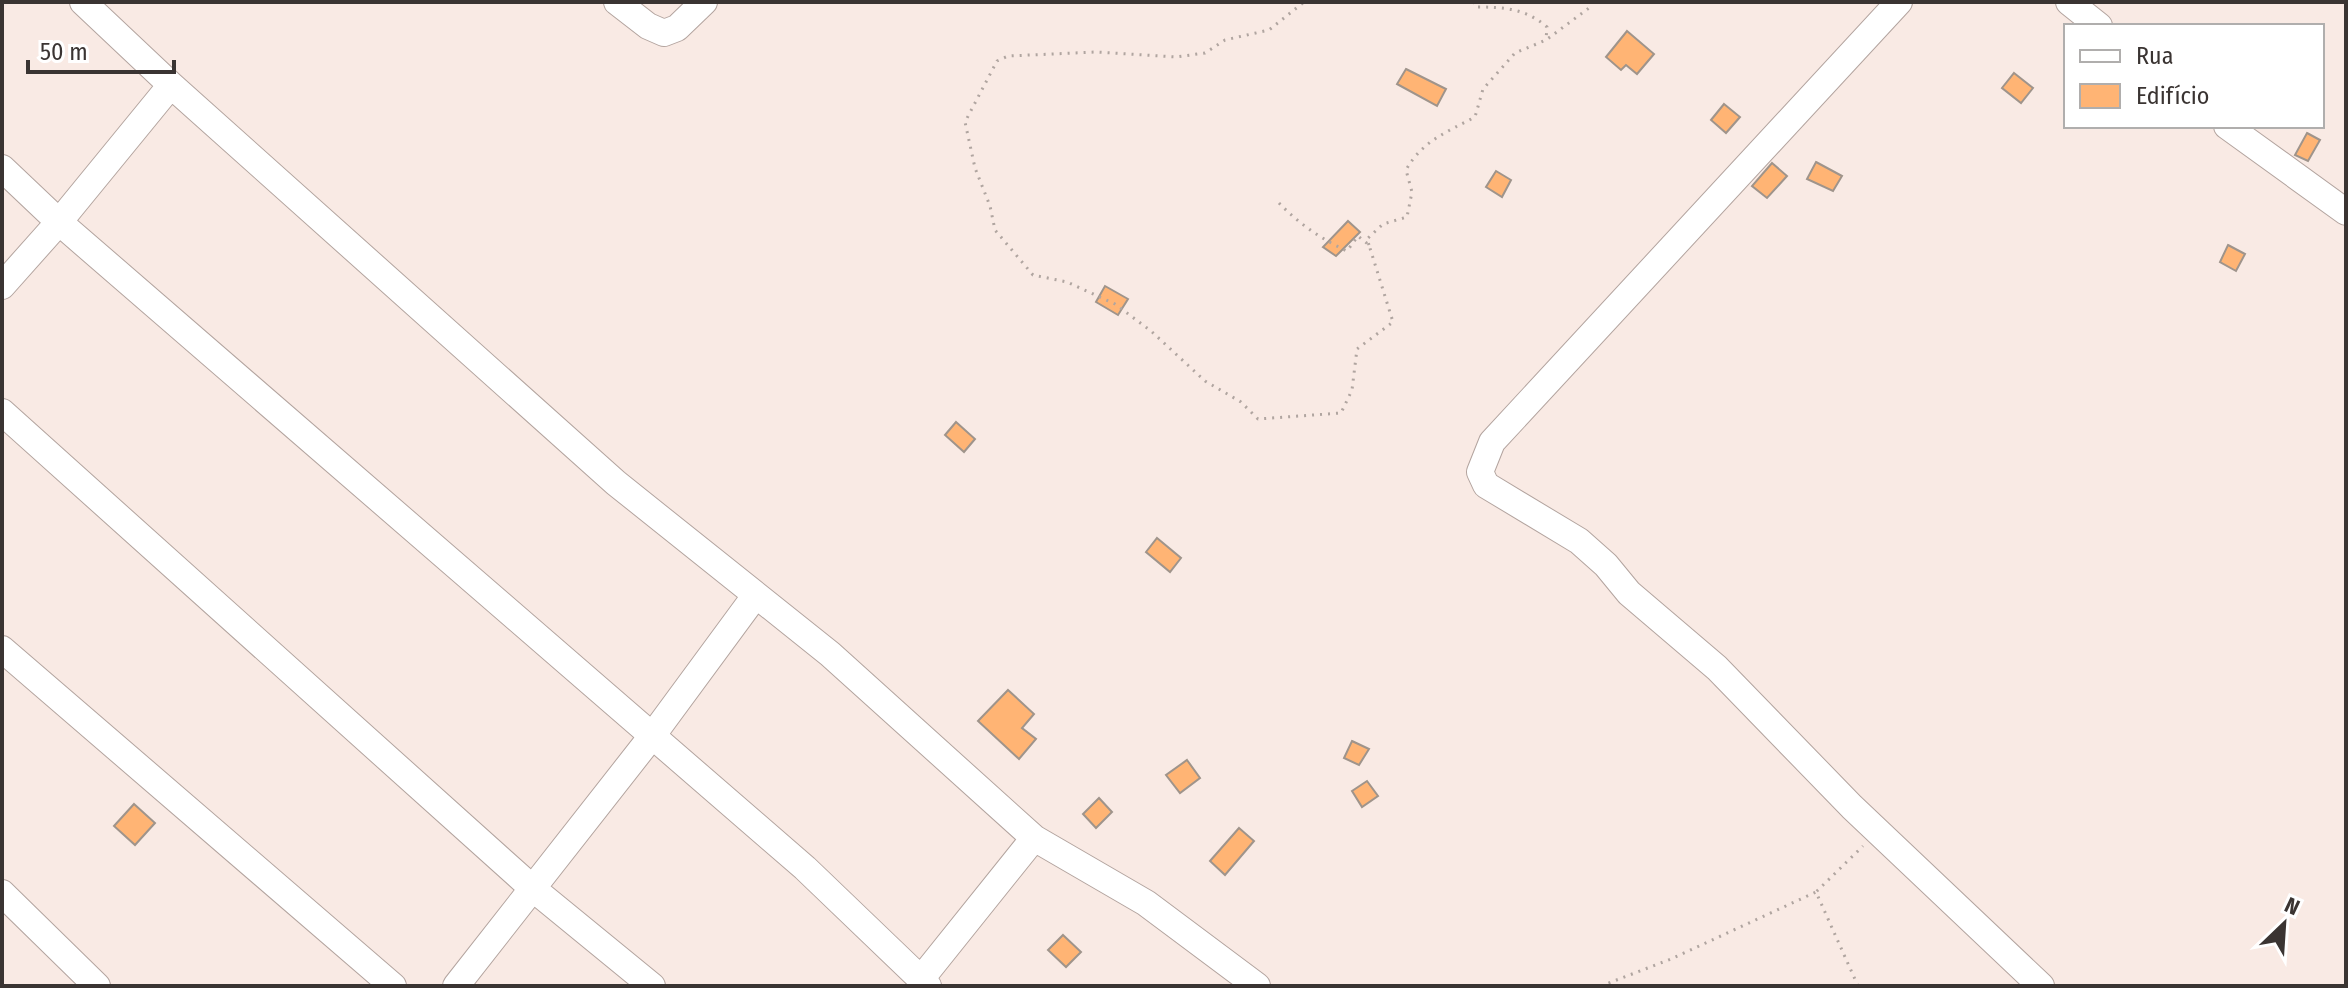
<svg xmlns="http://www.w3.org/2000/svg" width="2348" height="988" font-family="'Fira Sans Condensed',sans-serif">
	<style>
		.building { fill: #ffb474; stroke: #9f948b; stroke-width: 2 }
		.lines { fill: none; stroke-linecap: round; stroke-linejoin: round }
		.minor-casing { stroke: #b3a49f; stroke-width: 28 }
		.path { stroke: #b0a5a0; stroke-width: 3; stroke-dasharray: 2 6; stroke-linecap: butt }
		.minor { stroke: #fff; stroke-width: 26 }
	</style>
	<rect width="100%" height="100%" fill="#f9eae4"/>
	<path class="building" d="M1627,31L1654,54L1637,74L1626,65L1621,70L1606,57Z
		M1406,69L1446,89L1437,106L1397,84Z
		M2014,73L2033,88L2021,103L2002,88Z
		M1724,104L1740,117L1726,133L1711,120Z
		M2307,133L2320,140L2308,161L2295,155Z
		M1816,162L1842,176L1833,191L1807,179Z
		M1772,163L1787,176L1767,198L1752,186Z
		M1496,171L1511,180L1502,197L1486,187Z
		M1348,221L1360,232L1336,256L1323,247Z
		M2228,245L2245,254L2236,271L2220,262Z
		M1105,286L1128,299L1118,315L1096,302Z
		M956,422L975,439L964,452L945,435Z
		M1157,538L1181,558L1170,572L1146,552Z
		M1008,690L1034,714L1022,728L1036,739L1019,759L978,721Z
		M1352,741L1369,749L1359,765L1344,758Z
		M1187,760L1200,778L1180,793L1166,775Z
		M1367,781L1378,796L1362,807L1352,791Z
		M1099,798L1112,812L1096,828L1083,814Z
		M134,804L155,823L135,845L114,826Z
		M1239,828L1254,841L1225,875L1210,861Z
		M1063,935L1081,952L1066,967L1048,950Z"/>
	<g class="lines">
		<g class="minor-casing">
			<path id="minor" d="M617,2L648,26L664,33L677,28L704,2
				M1899,2L1492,442L1480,472L1486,485L1579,541L1606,565L1629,593L1717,668L1852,807L2041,986
				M2069,2L2099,26
				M171,85L616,483L830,654L1034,838L921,979
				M2227,126L2346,212
				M2,168L59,222L805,868L928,986
				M2,286L59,222L171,85L83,2
				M2,412L531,887L652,986
				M2,649L393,986
				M1034,838L1146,903L1257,986
				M2,893L97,986
				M456,986L652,736L755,596"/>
		</g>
		<path class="path" d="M1474,2L1475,7C1503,7 1525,8 1547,27L1546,40
			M1279,203C1298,223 1321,239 1347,251L1358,236L1369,245L1393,322L1357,349L1352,390L1341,413L1258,419L1241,402L1205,381L1151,331L1115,304L1067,282L1033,275L995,230L990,206L975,168L965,122L997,61L1008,56L1096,52L1176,57L1205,53L1225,40L1269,30L1304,2
			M1369,245L1367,239L1383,224L1407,217L1412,192L1406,170C1422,141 1447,132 1475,117L1483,89L1515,53L1546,40L1589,8L1592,2
			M1601,986L1671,959L1816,892
			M1858,986L1816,892L1863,846"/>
		<use href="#minor" class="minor"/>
	</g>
	<rect width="2348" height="988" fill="none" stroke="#3a3432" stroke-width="8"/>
	<rect x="2064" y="24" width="260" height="104" fill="#ffffff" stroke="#b0aead" stroke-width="2"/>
	<rect x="2080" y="50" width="40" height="12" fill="#ffffff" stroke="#b0aead" stroke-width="2"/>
	<text x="2136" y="64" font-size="24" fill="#3a3432">Rua</text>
	<rect x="2080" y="84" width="40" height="24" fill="#ffb474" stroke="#b0aead" stroke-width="2"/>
	<text x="2136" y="104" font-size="24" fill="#3a3432">Edifício</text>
	<g transform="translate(2284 924) rotate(25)" stroke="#ffffff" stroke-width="6" paint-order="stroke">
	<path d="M0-6L14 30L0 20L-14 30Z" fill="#3a3432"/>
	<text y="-12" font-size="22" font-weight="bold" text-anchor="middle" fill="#3a3432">N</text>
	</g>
	<path d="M28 60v12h146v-12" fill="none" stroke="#3a3432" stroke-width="4"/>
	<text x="40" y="60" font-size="24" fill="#3a3432" stroke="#ffffff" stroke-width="6" paint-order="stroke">50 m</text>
</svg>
